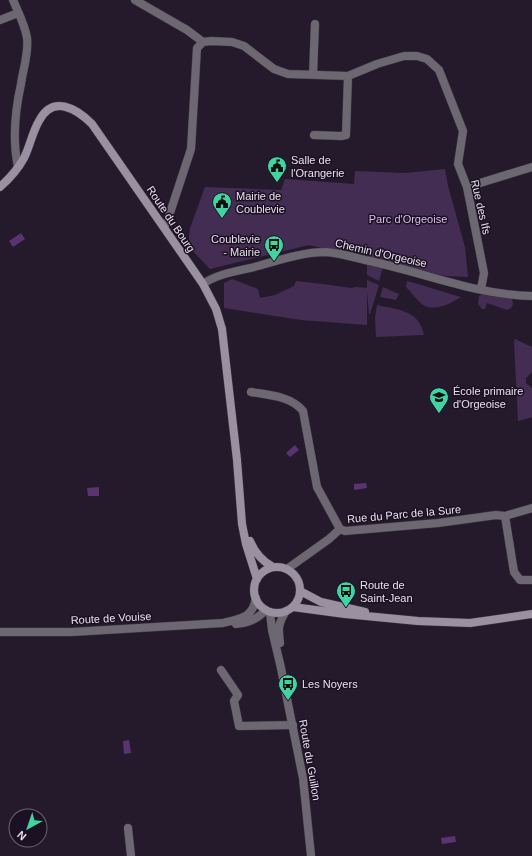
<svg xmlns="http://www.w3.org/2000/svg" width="532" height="856" font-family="Arial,sans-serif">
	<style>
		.green { fill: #442d53 }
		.water { fill: #593470 }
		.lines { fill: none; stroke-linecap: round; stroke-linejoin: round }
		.minor-casing { stroke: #3f3647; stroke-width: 9 }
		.tertiary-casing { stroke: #3f3647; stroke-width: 9 }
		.secondary-casing { stroke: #3f3647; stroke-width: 9 }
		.minor { stroke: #6d6771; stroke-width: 8 }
		.tertiary { stroke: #6d6771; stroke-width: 8 }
		.secondary { stroke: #9990a0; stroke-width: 8 }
		.labels { text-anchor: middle; stroke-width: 3; stroke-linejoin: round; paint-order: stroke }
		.poi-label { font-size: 11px; fill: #e8e1ed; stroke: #1b1122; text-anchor: start }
		.street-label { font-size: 11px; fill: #e8e1ed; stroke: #1b1122 }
		.park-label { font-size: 11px; fill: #dcbdf3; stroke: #1b1122 }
	</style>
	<rect width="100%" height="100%" fill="#241a2c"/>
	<path class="green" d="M445,169L448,186L465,247L468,277L446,276L309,245L210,269L188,246L190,228L205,187L281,190L285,179L354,184L355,171L405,173Z
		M367,264L383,267L379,281L367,275Z
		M232,279L258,289L260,298L275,295L294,286L296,281L323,284L351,288L356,287L367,288V280L379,285L370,314H369L367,291V325L301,320L224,308V283Z
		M407,281L411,282L461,297C451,303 438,311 425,306C420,304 411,292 406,287Z
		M383,287L399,294L396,300L380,297Z
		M482,294L495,297L499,295L504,296L505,298L512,299L513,304L511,308L507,310L487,303L485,309H482L478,304L479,296Z
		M377,305C399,310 419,310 424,335L376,337L375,318Z
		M515,339L532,347V372L526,378V383L532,388V417L518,421L514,342Z"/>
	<path class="water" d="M21,233L25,239L13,247L9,241Z
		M295,445L299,450L290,457L286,453Z
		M366,483L367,488L354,490V484Z
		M99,487V496H88L87,488Z
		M129,740L131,753L124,754L123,741Z
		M455,836L456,842L442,844L441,838Z"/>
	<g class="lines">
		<g class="minor-casing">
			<path id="minor" d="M13,0C18,12 25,25 27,38C29,53 23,69 21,84C15,111 12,139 18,167
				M135,0L187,30L203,42
				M0,20L18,13
				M313,75L315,24
				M314,135L341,136L346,135L348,76
				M467,187L532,167
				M164,227L167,222L191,149L197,48L203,42L211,41L232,42L244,46L274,69L288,74L348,76L377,64L404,56H417L427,59L439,70L463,131L458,164L467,187L484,273L481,289
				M203,284C218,273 240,271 258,266C280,260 303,252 326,252C339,253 353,257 365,260C420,271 475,295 532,296
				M251,392C268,395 291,396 303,411L317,487L340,529L345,531L438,523L496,515L505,516L532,508
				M505,516L514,572L520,580H532
				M287,569L329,539L340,529
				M236,624C249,623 257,619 266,610
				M0,632H72L223,623C241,618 252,619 256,598
				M221,670L238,695L234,701L239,726L293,725
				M128,828L131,856"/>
		</g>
		<g class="tertiary-casing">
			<path id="tertiary" d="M270,612L272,630L281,668L285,689L303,778L311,856
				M280,643C278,628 278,624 286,611"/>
		</g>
		<g class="secondary-casing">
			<path id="secondary" d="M0,187C9,179 18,169 24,158C30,146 32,133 39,121C53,94 77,109 92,124L203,284L216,309L222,329L237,460L242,524L246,544L257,579
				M250,541C255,553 262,561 273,567
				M254 590a23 23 0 1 1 46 0a23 23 0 1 1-46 0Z
				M300,591L321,602L365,612
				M293,607L345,614L418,621L470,623L532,614"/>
		</g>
		<use href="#minor" class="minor"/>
		<use href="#tertiary" class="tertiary"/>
		<use href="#secondary" class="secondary"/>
	</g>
	<defs>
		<g id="civic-pin" transform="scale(1)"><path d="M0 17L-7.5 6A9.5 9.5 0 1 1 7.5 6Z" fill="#41d4a1" stroke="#1b1122"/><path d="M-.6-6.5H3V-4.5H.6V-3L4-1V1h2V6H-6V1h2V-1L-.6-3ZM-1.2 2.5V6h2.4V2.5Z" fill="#111"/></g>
		<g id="bus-pin" transform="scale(1)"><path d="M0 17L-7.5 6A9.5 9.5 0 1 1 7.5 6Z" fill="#41d4a1" stroke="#1b1122"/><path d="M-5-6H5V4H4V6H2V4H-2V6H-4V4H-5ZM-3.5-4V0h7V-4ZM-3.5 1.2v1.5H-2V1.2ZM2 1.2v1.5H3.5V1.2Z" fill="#111"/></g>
		<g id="school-pin" transform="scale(1)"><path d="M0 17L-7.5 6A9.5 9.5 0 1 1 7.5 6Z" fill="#41d4a1" stroke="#1b1122"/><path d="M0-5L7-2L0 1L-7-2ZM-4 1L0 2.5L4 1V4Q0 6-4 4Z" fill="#111"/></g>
	</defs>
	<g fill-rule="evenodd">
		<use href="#civic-pin" x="277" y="166"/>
		<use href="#civic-pin" x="222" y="202"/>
		<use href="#bus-pin" x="274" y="245"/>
		<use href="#school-pin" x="439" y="397"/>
		<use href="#bus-pin" x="346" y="591"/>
		<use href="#bus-pin" x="288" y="684"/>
	</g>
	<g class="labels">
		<g class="poi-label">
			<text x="291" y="164">Salle de<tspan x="291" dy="13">l'Orangerie</tspan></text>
			<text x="236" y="200">Mairie de<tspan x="236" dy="13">Coublevie</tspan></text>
			<text x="260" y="243" text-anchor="end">Coublevie<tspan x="260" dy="13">- Mairie</tspan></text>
			<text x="453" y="395">École primaire<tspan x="453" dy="13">d'Orgeoise</tspan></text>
			<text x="360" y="589">Route de<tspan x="360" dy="13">Saint-Jean</tspan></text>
			<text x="302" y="688">Les Noyers</text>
		</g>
		<g class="street-label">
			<text transform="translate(481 207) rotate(77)" y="4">Rue des Ifs</text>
			<text transform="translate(171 219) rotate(56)" y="4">Route du Bourg</text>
			<text transform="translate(381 253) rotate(13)" y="4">Chemin d'Orgeoise</text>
			<text transform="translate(404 514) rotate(-5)" y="4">Rue du Parc de la Sure</text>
			<text transform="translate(111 618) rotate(-3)" y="4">Route de Vouise</text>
			<text transform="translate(310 760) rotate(80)" y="4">Route du Guillon</text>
		</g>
		<g class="park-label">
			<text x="408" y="223">Parc d'Orgeoise</text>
		</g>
	</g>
	<g transform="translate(28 828) rotate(220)"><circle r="19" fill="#1b1122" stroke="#6d6473"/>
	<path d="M0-3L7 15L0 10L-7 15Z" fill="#41d4a1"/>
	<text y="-6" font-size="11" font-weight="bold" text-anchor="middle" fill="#e8e1ed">N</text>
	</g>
</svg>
